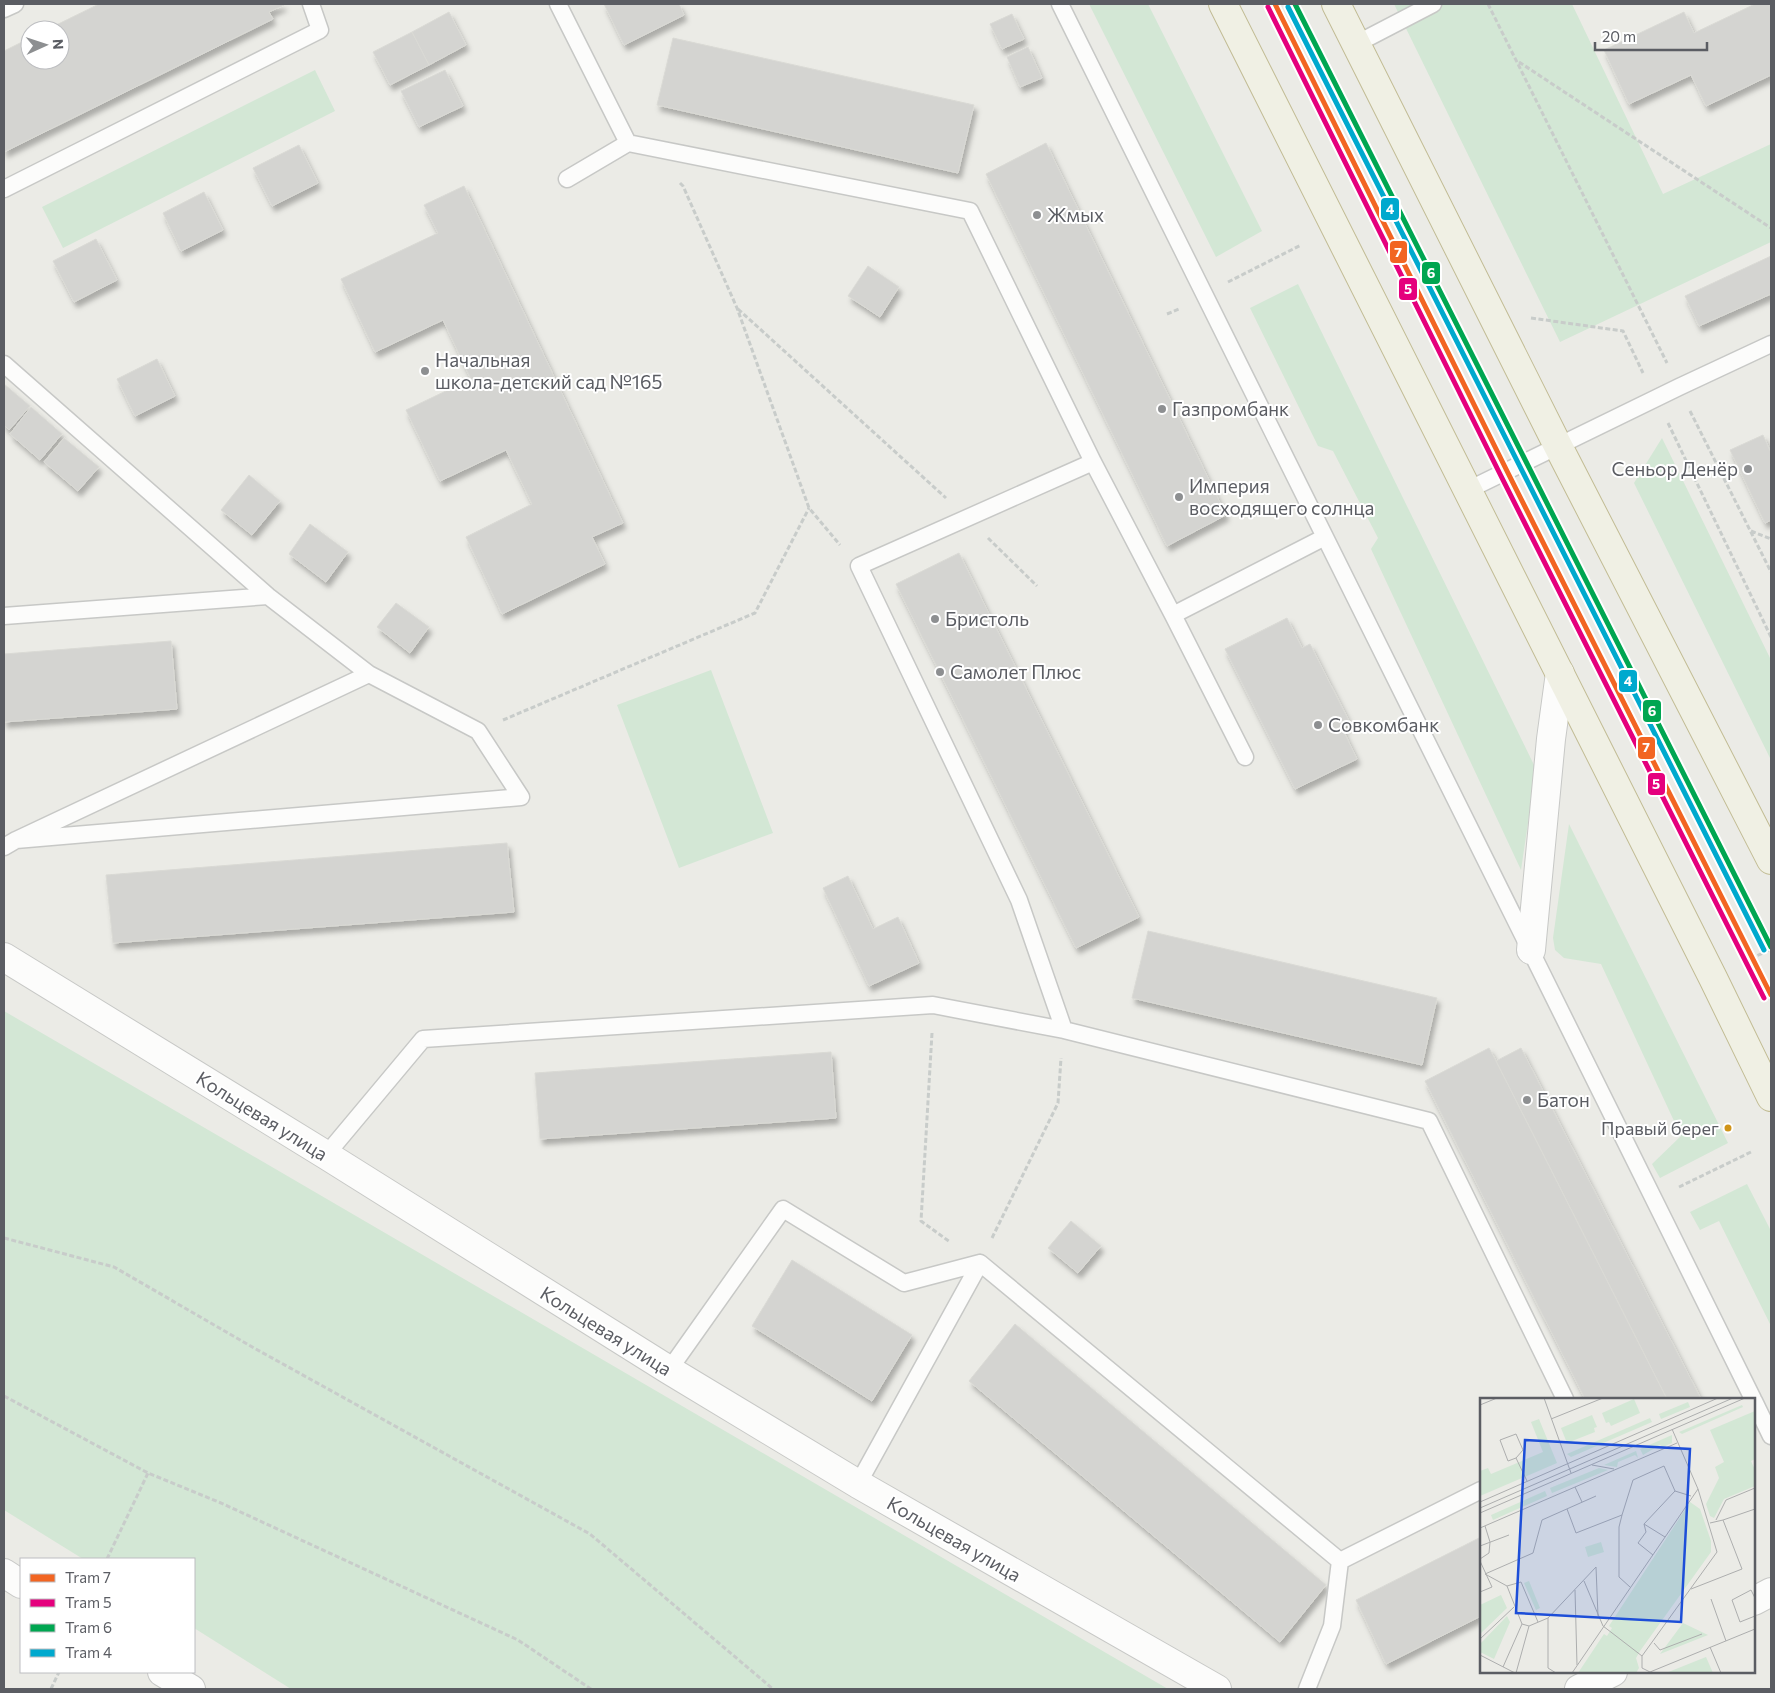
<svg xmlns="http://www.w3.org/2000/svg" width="1775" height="1693" font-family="Commissioner,sans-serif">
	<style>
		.green { fill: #d3e7d5 }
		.building { fill: #d4d4d1; stroke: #dadad5; filter: url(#shadow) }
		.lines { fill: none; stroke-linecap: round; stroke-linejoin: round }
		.service-casing { stroke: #c7c8c6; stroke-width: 19 }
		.minor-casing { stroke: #c7c8c6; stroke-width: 30 }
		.trunk-casing { stroke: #c2bc94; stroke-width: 30 }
		.path { stroke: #c8ccca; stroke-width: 3; stroke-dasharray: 5 2.5; stroke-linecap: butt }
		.service { stroke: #fcfcfb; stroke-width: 16 }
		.minor { stroke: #fcfcfb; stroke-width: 28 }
		.trunk { stroke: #f0f0e4; stroke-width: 28 }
		.tram-1-casing { stroke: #fff; stroke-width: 9 }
		.tram-2-casing { stroke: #fff; stroke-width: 9 }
		.tram-3-casing { stroke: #fff; stroke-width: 9 }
		.tram-4-casing { stroke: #fff; stroke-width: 9 }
		.tram-1 { stroke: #f26522; stroke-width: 5 }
		.tram-2 { stroke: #e5007d; stroke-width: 5 }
		.tram-3 { stroke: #00a651; stroke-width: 5 }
		.tram-4 { stroke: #00a9ce; stroke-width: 5 }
		.poi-dot { fill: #8d8f91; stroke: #fff; stroke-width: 2 }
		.bus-dot { fill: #d09419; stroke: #fff; stroke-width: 2 }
		.labels { text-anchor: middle; stroke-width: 4; stroke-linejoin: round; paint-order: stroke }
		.bus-label { font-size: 18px; fill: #5b5d63; stroke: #fff; text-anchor: end }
		.poi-label { font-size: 19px; fill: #5b5d63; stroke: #fff; text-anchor: start }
		.street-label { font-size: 19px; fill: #5b5d63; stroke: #fff }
		.inset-road { fill: none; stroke: #adaeae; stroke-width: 1 }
		.view { fill: #1d4ed8; fill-opacity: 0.15; stroke: #1d4ed8; stroke-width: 2.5 }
		.inset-edge { fill: none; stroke: #5b5d63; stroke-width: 2.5 }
		.line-badge { stroke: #fff; stroke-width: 2 }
		.badge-label { font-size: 14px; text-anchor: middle; font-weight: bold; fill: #fff }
	</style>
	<defs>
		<filter id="shadow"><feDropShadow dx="3" dy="5.5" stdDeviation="2.5" flood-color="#0004"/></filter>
	</defs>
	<rect width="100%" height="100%" fill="#ebebe6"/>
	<path class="green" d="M1089,4H1148L1262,231L1216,257Z
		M1394,4H1572L1663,194L1771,144V242L1560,342Z
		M315,70L335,111L63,248L42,207Z
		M1298,284L1536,769L1521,870L1371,549L1378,538L1333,451L1318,446L1250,308Z
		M1662,438L1771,660V760L1634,483Z
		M711,670L773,833L679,868L617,705Z
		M1569,824L1728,1143L1660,1178L1652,1164L1681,1136L1601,964L1564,958L1555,950L1553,938Z
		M4,1011L1168,1689H291L194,1628V1559H83L4,1510Z
		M1747,1184L1771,1231V1326L1719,1221L1700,1230L1690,1212Z"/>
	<path class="building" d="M99,4H283L284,5L269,12L273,19L4,152V51L30,38V60H60V30H46Z
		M604,4H679L684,15L624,45Z
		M1755,4H1771V75L1706,106L1691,75L1629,104L1604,50L1684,12L1694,33Z
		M449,12L466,45L429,65L412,32Z
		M1012,14L1024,39L1002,49L990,24Z
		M412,32L429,65L390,85L373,52Z
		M673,38L974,105L958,173L657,105Z
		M1028,47L1042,78L1020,87L1007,57Z
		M445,70L463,106L419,127L401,91Z
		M1046,143L1226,515L1167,546L986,174Z
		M299,145L318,183L272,206L253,168Z
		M464,186L623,523L592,537L605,564L502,614L466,537L532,504L506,450L440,481L406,410L471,379L443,320L375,352L341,279L438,233L424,205Z
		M204,192L223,230L181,251L163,213Z
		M96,239L117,280L74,302L53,261Z
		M1771,256V294L1699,326L1685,296Z
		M868,266L899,287L880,317L848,296Z
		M157,359L175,396L135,416L117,379Z
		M4,384L30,406L9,430L4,425Z
		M31,407L62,434L40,460L10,434Z
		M1763,435L1771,453V520L1765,523L1730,450Z
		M64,438L99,467L78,491L44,462Z
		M249,475L280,501L252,535L221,510Z
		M310,524L348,552L326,582L289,554Z
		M959,553L1139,917L1076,948L896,584Z
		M396,603L429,627L410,653L377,627Z
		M1287,618L1302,648L1310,644L1350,723L1342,728L1357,759L1295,789L1225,649Z
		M171,641L177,709L4,722V654Z
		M507,843L514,912L113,943L106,875Z
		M848,876L873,929L898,917L919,963L869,986L823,888Z
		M1148,931L1437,998L1422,1065L1132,998Z
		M1489,1048L1496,1061L1667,1399H1585L1425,1081Z
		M1521,1048L1701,1399H1667L1496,1061Z
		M831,1052L836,1118L540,1139L535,1073Z
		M1071,1221L1101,1246L1078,1273L1048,1248Z
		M792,1260L912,1335L872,1401L752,1326Z
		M1015,1324L1326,1585L1280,1642L969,1381Z
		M1481,1537V1616L1386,1664L1356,1600Z"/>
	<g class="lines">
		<g class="service-casing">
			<path id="service" d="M558,4L628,143L970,211L1093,462L1173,615L1245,757
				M1060,4C1288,470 1524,933 1753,1399
				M4,9L15,4
				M1356,44L1433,4
				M567,179L628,143
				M4,189L320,30L311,4
				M4,364L268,596L369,674L478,731L521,797L16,840
				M1468,490L1679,387L1771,344
				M1173,615L1325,537
				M4,616L268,596
				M4,847L16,840L369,674
				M1064,1030L1019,900L859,566L1093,462
				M326,1155L423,1039L933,1005L1064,1030L1429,1121L1565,1399
				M669,1370L783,1209L904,1283L980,1263L1340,1561L1481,1490
				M1754,1401L1771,1436
				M858,1484L980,1263
				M1307,1689L1332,1626L1340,1561"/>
		</g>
		<g class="minor-casing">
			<path id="minor" d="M1531,950L1551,739L1560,673
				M4,957L326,1155L669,1370L858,1484L1217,1689
				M4,1573L21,1584
				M1754,1601L1771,1592
				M162,1672L191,1689
				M1579,1689L1613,1672"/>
		</g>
		<g class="trunk-casing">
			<path id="trunk" d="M1223,4L1713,978L1771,1097
				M1336,4L1558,446L1771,860"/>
		</g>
		<path class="path" d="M1488,4L1667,363
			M1519,62L1771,228
			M680,183L683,186L737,308L809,508L840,545
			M1228,282L1301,245
			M738,309L946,498
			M1167,314L1179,309
			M1531,318L1623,331L1643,373
			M1690,411L1771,572
			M1668,423L1771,637
			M1751,531L1771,539
			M988,538L1037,586
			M503,720L755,613L809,508
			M1744,962L1771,949
			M932,1033L921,1221L950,1242
			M1679,1187L1751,1152
			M4,1238L114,1267L254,1348L590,1534L773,1689
			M992,1238L1058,1103L1061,1058
			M4,1396L148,1473L221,1503L518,1640L591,1689
			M107,1559L148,1473
			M51,1689L59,1672"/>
		<use href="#service" class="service"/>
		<use href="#minor" class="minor"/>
		<use href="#trunk" class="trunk"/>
		<g class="tram-1-casing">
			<path id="tram-1" d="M1275,4L1507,471L1771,995"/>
		</g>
		<g class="tram-2-casing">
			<path id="tram-2" d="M1268,7L1500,474L1764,998"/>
		</g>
		<g class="tram-3-casing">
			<path id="tram-3" d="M1295,4L1771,947"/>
		</g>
		<g class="tram-4-casing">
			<path id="tram-4" d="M1288,7L1764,950"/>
		</g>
		<use href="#tram-1" class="tram-1"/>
		<use href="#tram-2" class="tram-2"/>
		<use href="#tram-3" class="tram-3"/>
		<use href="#tram-4" class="tram-4"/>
	</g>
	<g class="poi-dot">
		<circle cx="1037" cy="215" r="5"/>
		<circle cx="425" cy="371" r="5"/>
		<circle cx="1162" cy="409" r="5"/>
		<circle cx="1748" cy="469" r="5"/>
		<circle cx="1179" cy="497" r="5"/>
		<circle cx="935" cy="619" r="5"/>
		<circle cx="940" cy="672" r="5"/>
		<circle cx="1318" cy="725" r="5"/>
		<circle cx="1527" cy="1100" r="5"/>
	</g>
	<circle class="bus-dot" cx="1728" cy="1128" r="4.5"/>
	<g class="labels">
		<g class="bus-label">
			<text x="1719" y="1135">Правый берег</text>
		</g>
		<g class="poi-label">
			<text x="1047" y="222">Жмых</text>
			<text x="435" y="367">Начальная<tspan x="435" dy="22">школа-детский сад №165</tspan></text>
			<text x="1172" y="416">Газпромбанк</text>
			<text x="1738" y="476" text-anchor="end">Сеньор Денёр</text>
			<text x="1189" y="493">Империя<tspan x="1189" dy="22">восходящего солнца</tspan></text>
			<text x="945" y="626">Бристоль</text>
			<text x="950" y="679">Самолет Плюс</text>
			<text x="1328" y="732">Совкомбанк</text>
			<text x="1537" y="1107">Батон</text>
		</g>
		<g class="street-label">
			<text transform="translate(262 1116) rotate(32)" y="7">Кольцевая улица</text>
			<text transform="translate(606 1331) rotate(32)" y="7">Кольцевая улица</text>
			<text transform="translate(954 1539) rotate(30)" y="7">Кольцевая улица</text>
		</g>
	</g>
	<g transform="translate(1480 1398)">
		<rect width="275" height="275" fill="#ebebe6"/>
		<path d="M154,1L160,15L131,28L129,24L126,25L122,15ZM208,4L210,9L181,21L179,16ZM262,7L263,9L202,36L199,34ZM275,13V61L271,63L275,72V88L244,101L234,120L230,118L226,106L239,80L235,69L244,64L230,32ZM112,17L117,29L114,30L115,34L87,45L81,30ZM170,20L172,24L91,59L87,56ZM59,21L77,65L0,98V73L8,70L11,76L63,54L51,24ZM192,37V45L183,49L180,47L163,57L160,51ZM156,53L158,60L155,57L138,64L137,69L124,67ZM119,70L128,72L72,95L70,90ZM65,93L67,98L13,122L11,117ZM210,104L220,111L231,143V154L160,253L156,260L159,270L156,275H98L124,236L127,238L132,230L129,228ZM121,144L124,154L108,159L105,149ZM49,183L60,210L56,212L44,185ZM21,197L27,210L0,236V207ZM27,218L30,224L14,261L0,254V246ZM203,225L228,237L180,256ZM226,259L233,275H186Z" fill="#d3e7d5"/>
		<path class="inset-road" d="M64,0L91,75M0,7L17,0M71,21L123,0M192,31L218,91L237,154L162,258V270L170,274L275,231M36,60L28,63L20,42L36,36L43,52L36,60L47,83M112,67L134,71M95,89L102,104M195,93L211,98M0,104L238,0M0,110L253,0M87,111L96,135L142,117M0,115L265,0M236,122L246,102L275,90M243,122L275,111M164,126L185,139M0,130L197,45M0,148L29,137M0,161L9,155L10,144L5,128M0,163L12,189L0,194M104,183L123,228L162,258M150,189L139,179V129L142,117L153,82L184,68L195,93L164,126L166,134L158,145L173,157M211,191L262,171L243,122L230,125M95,192L97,267M275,200L271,192L252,202L260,224L275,218M231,201L246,243M68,220V270L76,275M58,224L41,184L27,188L5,176L53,155L62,122L116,98M42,226L49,228L68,220L116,169L118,218M0,241L34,209M174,245L180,252L222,236M230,249L241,275M0,257L35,275M23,269L42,226L27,188M36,275L49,228M92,275L218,91"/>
		<path class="view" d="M45,42L210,51L201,224L36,215Z"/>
		<rect width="275" height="275" class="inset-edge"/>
	</g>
	<g class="line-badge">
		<rect x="1380" y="197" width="20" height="24" rx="5" fill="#00a9ce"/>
		<rect x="1389" y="240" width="19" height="24" rx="5" fill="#f26522"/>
		<rect x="1421" y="261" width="20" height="24" rx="5" fill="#00a651"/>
		<rect x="1398" y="277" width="20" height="24" rx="5" fill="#e5007d"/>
		<rect x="1618" y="669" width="20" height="24" rx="5" fill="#00a9ce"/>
		<rect x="1642" y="699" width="20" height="24" rx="5" fill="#00a651"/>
		<rect x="1637" y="736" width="19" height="24" rx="5" fill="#f26522"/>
		<rect x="1647" y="772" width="19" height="24" rx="5" fill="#e5007d"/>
	</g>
	<g class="badge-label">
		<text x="1390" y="214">4</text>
		<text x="1398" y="257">7</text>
		<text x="1431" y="278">6</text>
		<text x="1408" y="294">5</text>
		<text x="1628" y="686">4</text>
		<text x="1652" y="716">6</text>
		<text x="1646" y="752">7</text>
		<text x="1656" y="789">5</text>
	</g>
	<rect width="1775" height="1693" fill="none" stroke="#5b5d63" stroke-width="10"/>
	<rect x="20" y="1558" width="175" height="115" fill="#ffffff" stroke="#bdbec1"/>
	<rect x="30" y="1574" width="25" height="8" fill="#f26522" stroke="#bdbec1"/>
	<text x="65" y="1583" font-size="15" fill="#5b5d63">Tram 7</text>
	<rect x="30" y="1599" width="25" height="8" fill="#e5007d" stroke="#bdbec1"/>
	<text x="65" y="1608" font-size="15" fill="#5b5d63">Tram 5</text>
	<rect x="30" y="1624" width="25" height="8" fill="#00a651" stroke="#bdbec1"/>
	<text x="65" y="1633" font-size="15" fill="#5b5d63">Tram 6</text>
	<rect x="30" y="1649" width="25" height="8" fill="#00a9ce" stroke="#bdbec1"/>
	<text x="65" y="1658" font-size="15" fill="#5b5d63">Tram 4</text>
	<g transform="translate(45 45) rotate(87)"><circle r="24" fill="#ffffff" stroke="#bdbec1"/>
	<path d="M0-4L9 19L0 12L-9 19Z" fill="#8d8f91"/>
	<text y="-8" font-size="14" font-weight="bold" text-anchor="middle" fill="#5b5d63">N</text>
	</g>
	<path d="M1595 42v8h112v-8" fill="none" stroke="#5b5d63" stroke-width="2.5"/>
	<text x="1602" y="42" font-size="15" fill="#5b5d63" stroke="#ffffff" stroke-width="4" paint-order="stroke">20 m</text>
</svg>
